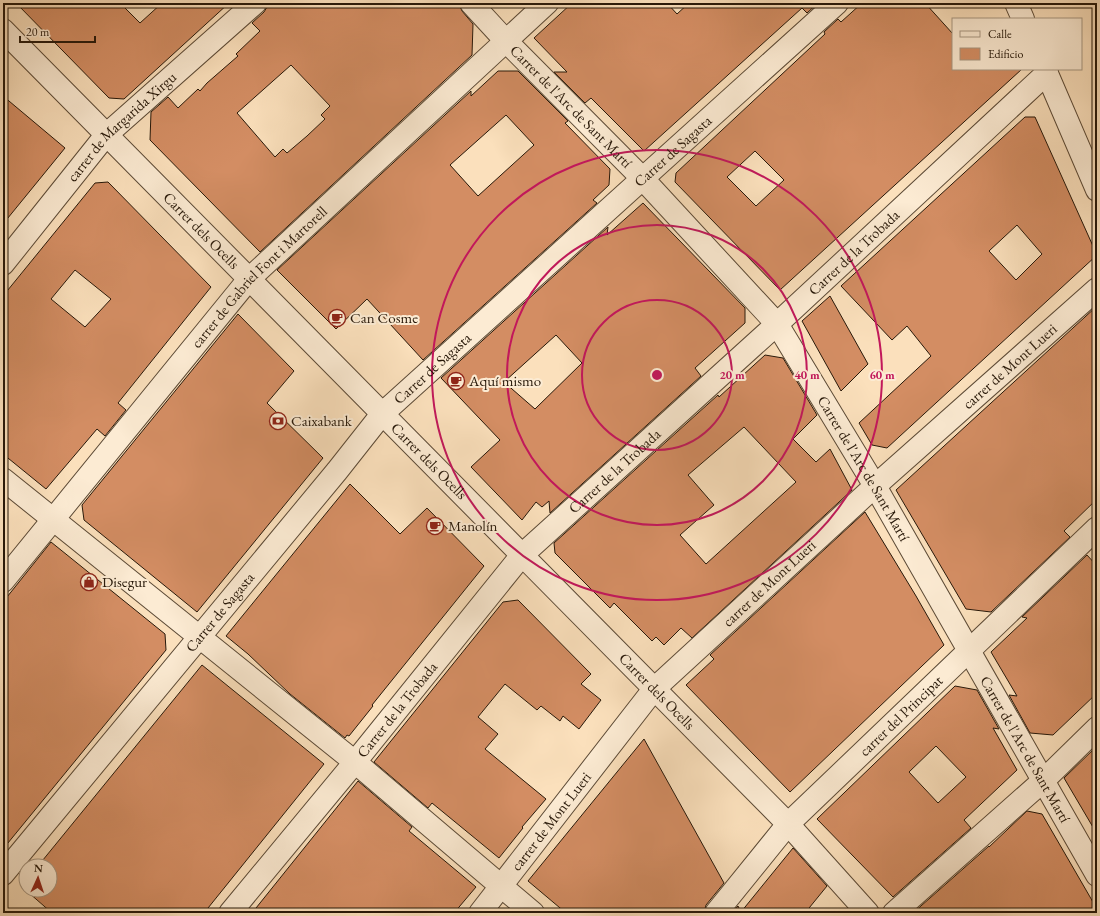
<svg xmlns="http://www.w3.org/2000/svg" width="1100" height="916" font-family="'EB Garamond',serif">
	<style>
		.building { fill: #d38d63; stroke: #271809; fill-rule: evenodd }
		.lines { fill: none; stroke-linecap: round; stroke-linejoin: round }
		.minor-casing { stroke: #5c4a36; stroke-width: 24 }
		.minor { stroke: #fcebd3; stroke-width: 22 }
		.ring { fill: none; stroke: #c2185b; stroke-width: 2 }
		.labels { text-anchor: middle; stroke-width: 4; stroke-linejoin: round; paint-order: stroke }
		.street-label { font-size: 15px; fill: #271809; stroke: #fcebd3 }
		.poi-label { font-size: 15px; fill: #271809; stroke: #fcebd3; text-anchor: start }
		.centre { fill: #c2185b; stroke: #fcebd3; stroke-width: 2 }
		.ring-label { font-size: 12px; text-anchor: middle; font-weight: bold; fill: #c2185b; stroke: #fcebd3; stroke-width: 4; stroke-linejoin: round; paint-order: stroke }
	</style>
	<rect width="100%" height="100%" fill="#fbe0bc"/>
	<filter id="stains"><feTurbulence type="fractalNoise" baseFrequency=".005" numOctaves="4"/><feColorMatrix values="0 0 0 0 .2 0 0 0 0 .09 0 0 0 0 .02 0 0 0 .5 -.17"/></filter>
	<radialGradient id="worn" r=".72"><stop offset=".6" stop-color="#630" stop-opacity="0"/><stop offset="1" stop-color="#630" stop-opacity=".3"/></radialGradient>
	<path class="building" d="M16,3H120L140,23L162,3H229L124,99L109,98Z
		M267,3H459L462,11L473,24L472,55L260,252L150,140L151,112L168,97L178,108L198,89L200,91L207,83L238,56L236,54L260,31L252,23L264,12L267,7ZM291,65L330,106L321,115L325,119L307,136L287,153L283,149L275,157L237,113Z
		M572,3H667L677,14L689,3H818L807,13L802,8L644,151L591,98L585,103L554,72H567L534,38Z
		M862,3H925L953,34V69H1022L780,290L675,182L676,173L825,34L824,32L838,19L841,22ZM755,151L784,180L756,206L727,177Z
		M498,71H518L568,121L565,123L610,169L609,185L593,200L597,203L423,360L367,299L336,329L277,270L471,91V96ZM506,115L534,145L478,196L450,165Z
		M3,96L65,148L3,224Z
		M1025,117H1035L1097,255L887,448L872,445L859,423L931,356L907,326L892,340L841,286ZM1017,225L1042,254L1016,280L989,251Z
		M108,182L211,287L118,403L126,410L105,436L97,429L46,489L3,454V296L95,183ZM75,270L111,299L85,327L51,299Z
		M643,203L745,308V323L695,368L701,376L550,513L549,501L542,507L536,502L522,520L471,467L500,440L441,378L608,227L607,235ZM556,335L582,363L535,409L504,382Z
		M830,296L868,364L841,391L802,321Z
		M1097,306V499L1064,531L1070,537L991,612L966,609L896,490Z
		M238,314L294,371L267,403L323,458L197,612L84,520L82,505Z
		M765,355L783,358L817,415L793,439L816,462L830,449L852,490L692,638L681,628L664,645L656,637L652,641L614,603L610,608L555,553L554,543L718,395L719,397ZM744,427L796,482L706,564L680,535L714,505L688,475Z
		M350,484L400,534L427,508L484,566L372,705L373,706L349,736L347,735L345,738L290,694L248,654L226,636Z
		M865,512L916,596L944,645L790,792L686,685L714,659L710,655Z
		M51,542L165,634L166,650L3,849V602Z
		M1087,555L1097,566V693L1053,735L1030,733L1009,695L1017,696L991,652L1027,618L1022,617Z
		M518,600L591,674L581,684L601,700L579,729L563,716L560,721L541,706L537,710L505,684L478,717L498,734L485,749L546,799L522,827L523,828L499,858L432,803L428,808L374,762L503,602Z
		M202,665L324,764L204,913H52L21,886L26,880V890H50V866H38Z
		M955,686L977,690L999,729L993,728L1017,770L964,820L971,828L893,897L817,819ZM936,746L966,777L938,803L909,772Z
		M644,739L724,883L706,905L704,913H566L528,881Z
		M1097,746V834L1064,778Z
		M358,781L412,827L409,831L476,887L454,913H252Z
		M1027,811L1042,814L1097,909V913H913L989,846V847Z
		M793,848L827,886L805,913H732L738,906L741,912Z"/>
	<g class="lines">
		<g class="minor-casing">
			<g id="minor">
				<path id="s1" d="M471,3L506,41L643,179L777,324L875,486L1097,875"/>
				<path d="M1016,3L1023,19"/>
				<path id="s2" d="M3,30L788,824L868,913"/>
				<path d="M1045,69L1097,190"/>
				<path id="s3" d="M3,264L106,135L255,3"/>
				<path d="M3,479L355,762L501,886L533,913"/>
				<path id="s4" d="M3,581L249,279L547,3"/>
				<path id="s5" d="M3,874L337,471L382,414L837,3"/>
				<path id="s6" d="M230,913L355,762L522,555L777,324L1047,73"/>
				<path id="s7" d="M480,913L654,689L875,486L1097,289"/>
				<path id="s8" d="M716,913L788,824L1097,528"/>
				<path d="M894,913L1044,780L1097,728"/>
			</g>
		</g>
		<use href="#minor" class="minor"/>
	</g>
	<g class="ring">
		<circle cx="657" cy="375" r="75"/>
		<circle cx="657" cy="375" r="150"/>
		<circle cx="657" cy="375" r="225"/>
	</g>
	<defs>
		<g id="cafe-ring" transform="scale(0.9)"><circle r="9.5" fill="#fcebd3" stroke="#8f2418" stroke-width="1.5"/><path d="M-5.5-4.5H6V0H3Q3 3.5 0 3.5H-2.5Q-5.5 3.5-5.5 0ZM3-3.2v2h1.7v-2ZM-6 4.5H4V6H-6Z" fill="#8f2418"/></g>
		<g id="bank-ring" transform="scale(0.9)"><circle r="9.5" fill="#fcebd3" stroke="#8f2418" stroke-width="1.5"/><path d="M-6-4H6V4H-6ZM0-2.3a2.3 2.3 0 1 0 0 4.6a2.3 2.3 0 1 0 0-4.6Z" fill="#8f2418"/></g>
		<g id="shop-ring" transform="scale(0.9)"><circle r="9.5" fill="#fcebd3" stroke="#8f2418" stroke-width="1.5"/><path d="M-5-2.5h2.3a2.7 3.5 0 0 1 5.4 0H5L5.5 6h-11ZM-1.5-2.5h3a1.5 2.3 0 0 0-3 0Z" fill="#8f2418"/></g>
	</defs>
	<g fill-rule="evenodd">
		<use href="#cafe-ring" x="337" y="318"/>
		<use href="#cafe-ring" x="456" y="381"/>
		<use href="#bank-ring" x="278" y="421"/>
		<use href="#cafe-ring" x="435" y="526"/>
		<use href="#shop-ring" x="89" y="582"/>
	</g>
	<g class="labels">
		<g class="street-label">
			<text dy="5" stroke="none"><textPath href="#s1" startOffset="144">Carrer de l'Arc de Sant Martí</textPath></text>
			<text dy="5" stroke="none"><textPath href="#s3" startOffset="182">carrer de Margarida Xirgu</textPath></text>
			<text dy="5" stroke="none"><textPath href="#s5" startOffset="988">Carrer de Sagasta</textPath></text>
			<text dy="5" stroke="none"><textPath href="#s2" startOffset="282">Carrer dels Ocells</textPath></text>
			<text dy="5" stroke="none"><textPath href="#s6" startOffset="911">Carrer de la Trobada</textPath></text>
			<text dy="5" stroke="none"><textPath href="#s4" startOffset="398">carrer de Gabriel Font i Martorell</textPath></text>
			<text dy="5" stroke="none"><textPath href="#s7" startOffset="764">carrer de Mont Lueri</textPath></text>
			<text dy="5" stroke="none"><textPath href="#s5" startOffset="664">Carrer de Sagasta</textPath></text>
			<text dy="5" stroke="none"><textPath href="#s2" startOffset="606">Carrer dels Ocells</textPath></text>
			<text dy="5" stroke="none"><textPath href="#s1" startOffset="612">Carrer de l'Arc de Sant Martí</textPath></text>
			<text dy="5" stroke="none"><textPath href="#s6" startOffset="587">Carrer de la Trobada</textPath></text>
			<text dy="5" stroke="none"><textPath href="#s7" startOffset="440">carrer de Mont Lueri</textPath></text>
			<text dy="5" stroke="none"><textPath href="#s5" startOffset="340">Carrer de Sagasta</textPath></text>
			<text dy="5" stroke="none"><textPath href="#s2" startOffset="930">Carrer dels Ocells</textPath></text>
			<text dy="5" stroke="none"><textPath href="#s6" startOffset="263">Carrer de la Trobada</textPath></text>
			<text dy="5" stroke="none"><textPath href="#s8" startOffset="271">carrer del Principat</textPath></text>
			<text dy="5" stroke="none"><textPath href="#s1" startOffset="936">Carrer de l'Arc de Sant Martí</textPath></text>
			<text dy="5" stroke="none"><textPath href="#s7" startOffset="116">carrer de Mont Lueri</textPath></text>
		</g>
		<g class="poi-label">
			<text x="350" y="323">Can Cosme</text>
			<text x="469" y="386">Aquí mismo</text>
			<text x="291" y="426">Caixabank</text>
			<text x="448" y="531">Manolín</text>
			<text x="102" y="587">Disegur</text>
		</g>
	</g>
	<circle cx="657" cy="375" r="6" class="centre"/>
	<g class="ring-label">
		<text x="732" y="379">20 m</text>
		<text x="807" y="379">40 m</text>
		<text x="882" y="379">60 m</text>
	</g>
	<rect width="1100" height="916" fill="none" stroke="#fbe0bc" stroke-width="16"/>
	<rect x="4" y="4" width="1092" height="908" fill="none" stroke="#271809" stroke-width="2"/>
	<rect x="8" y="8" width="1084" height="900" fill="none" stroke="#271809"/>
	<rect x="952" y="18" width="130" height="52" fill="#fcebd3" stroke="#a79782"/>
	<rect x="960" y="31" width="20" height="6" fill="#fcebd3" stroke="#a79782"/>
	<text x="988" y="38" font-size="12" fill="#271809">Calle</text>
	<rect x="960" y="48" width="20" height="12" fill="#d38d63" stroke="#a79782"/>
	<text x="988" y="58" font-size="12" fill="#271809">Edificio</text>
	<g transform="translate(38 878) rotate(3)"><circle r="19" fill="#fcebd3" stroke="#a79782"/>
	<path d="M0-3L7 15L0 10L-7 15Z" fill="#8f2418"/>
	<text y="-6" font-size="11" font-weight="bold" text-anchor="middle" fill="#271809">N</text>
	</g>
	<path d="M20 36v6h75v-6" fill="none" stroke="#271809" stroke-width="2"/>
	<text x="26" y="36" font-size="12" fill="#271809" stroke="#fcebd3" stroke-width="3" paint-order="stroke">20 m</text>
	<rect width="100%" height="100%" filter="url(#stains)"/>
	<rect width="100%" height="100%" fill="url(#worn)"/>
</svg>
